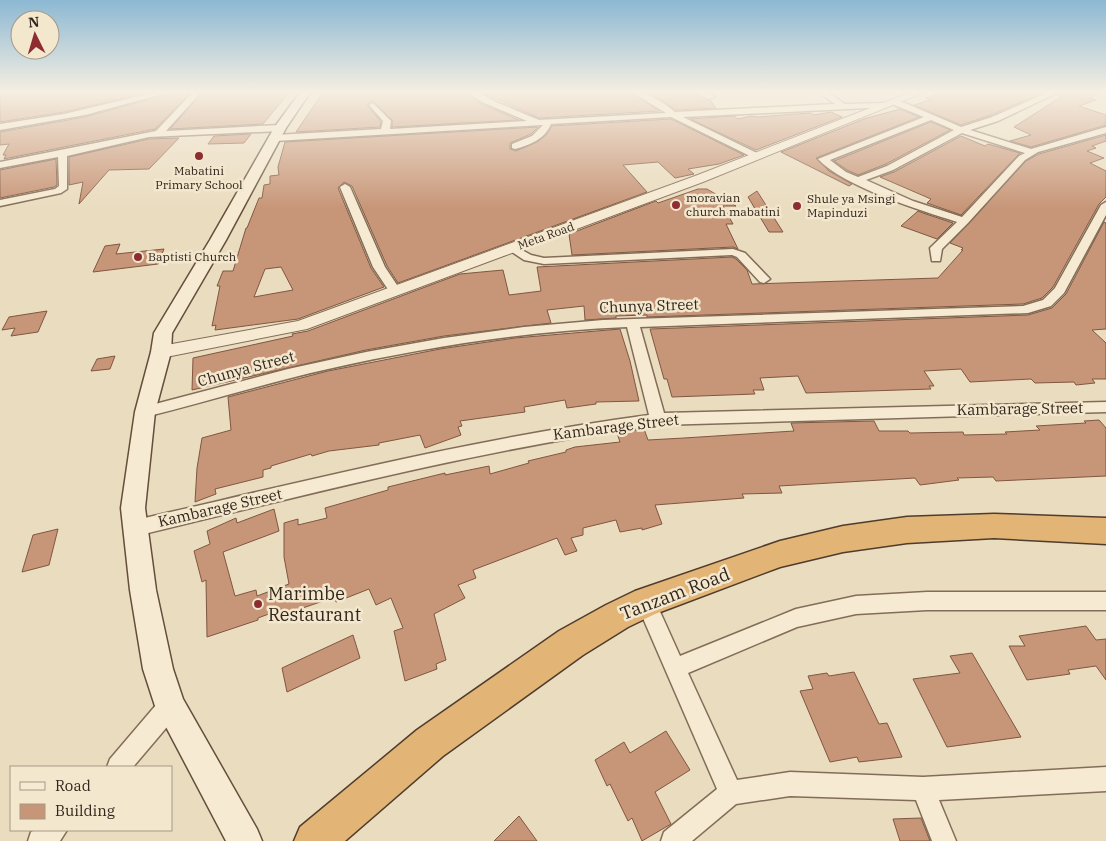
<svg xmlns="http://www.w3.org/2000/svg" width="1106" height="841" font-family="'IBM Plex Serif',serif">
	<style>
		.building { fill: #c79577; stroke: #805740; fill-rule: evenodd }
		.lines { fill: none; stroke-linecap: round; stroke-linejoin: round }
		.minor-casing { stroke: #826d59; stroke-width: 3 }
		.tertiary-casing { stroke: #826d59; stroke-width: 2 }
		.secondary-casing { stroke: #644e3c; stroke-width: 3 }
		.trunk-casing { stroke: #503c2d; stroke-width: 3 }
		.minor { fill: #f6ead2; fill-rule: evenodd }
		.tertiary { fill: #f6ead2; fill-rule: evenodd }
		.secondary { fill: #f6ead2; fill-rule: evenodd }
		.trunk { fill: #e2b476; fill-rule: evenodd }
		.poi-dot { fill: #8d2d31; stroke: #f3e7ce; stroke-width: 2 }
		.labels { text-anchor: middle; stroke-width: 5; stroke-linejoin: round; paint-order: stroke }
		.far-poi-label { font-size: 12px; fill: #32261c; stroke: #f3e7ce; text-anchor: start }
		.far-street-label { font-size: 12px; fill: #32261c; stroke: #f3e7ce }
		.street-label { font-size: 15px; fill: #32261c; stroke: #f3e7ce }
		.near-poi-label { font-size: 18px; fill: #32261c; stroke: #f3e7ce; text-anchor: start }
		.near-street-label { font-size: 18px; fill: #32261c; stroke: #f3e7ce }
	</style>
	<rect width="100%" height="100%" fill="#eadcbf"/>
	<path class="building" d="M13,91H154L64,112L0,122V94Z
		M175,91H192L155,129L4,159L6,155H3L9,144L0,145V132L85,117L173,93Z
		M204,91H290L263,124L170,129Z
		M324,91H464L481,104L519,120L392,127V120L373,101L367,105L381,122L380,127L296,132Z
		M479,91H628L660,111L539,118Z
		M642,91H693L710,100L716,108L676,110L661,99Z
		M946,91H1047L991,115L961,125L914,105L930,100L926,98Z
		M1063,91H1105L1089,98L1096,100L1079,106L1106,115V125L1031,147L1010,141L1031,135L1014,127L1061,97L1059,94Z
		M900,109L919,117L816,158L829,171L852,184L849,186L781,152L864,119Z
		M831,112L842,117L756,150L690,119L734,116L738,119L751,116L758,117L810,113L814,115Z
		M671,119L744,155L719,164L688,169L694,174L675,178L658,162L623,165L647,192L398,283L387,266L352,186L344,182L338,188L371,268L384,287L298,319L215,330L216,325L212,326L220,286H217L223,271H233L246,228H247L259,198H262L264,185L270,184V176L279,175L278,167L285,142L538,127L531,134L510,143V149L516,151L537,142L546,135L552,126ZM281,267L293,290L254,297L265,269Z
		M931,122L950,130L886,164L858,175L847,170L834,161Z
		M251,134L244,143L208,144L214,136Z
		M1106,135V141L1092,146L1096,148L1087,151L1104,158L1090,163L1106,171V197L1099,204L1053,287L1042,298L1023,304L647,317V315L616,316V318L585,320L584,306L547,310L551,323L444,336L366,350L192,390L193,358L293,336L292,334L308,331L460,274L503,270L509,295L541,291L537,267L732,257L736,259L747,270L752,284L938,278L963,250H961L963,248L950,243L1026,161L1039,154Z
		M961,136L985,146L988,144L1020,153L961,215L927,203L931,199L880,177L894,172Z
		M179,138L149,169L109,170L79,204L83,182L69,185V157L149,139Z
		M56,159L57,185L54,187L0,198V170Z
		M698,189H707L736,206H723L733,224H726L738,249L733,247L572,255L569,234L656,201L658,203Z
		M757,191L783,232H769L748,197Z
		M918,211L923,213L953,223L937,239L901,226Z
		M1104,222L1106,223V329L1092,330L1106,343V379H1092L1095,383L1076,385L1074,382L1035,383L1031,379L970,382L961,369L924,371L934,386H929L931,389L806,393L798,376L760,378L764,390H753L755,394L672,397L667,379H664L650,329L1028,315L1052,308L1066,294Z
		M120,244L116,254L164,249L158,264L93,272L105,246Z
		M47,311L38,332L11,336L15,328L2,330L9,317Z
		M620,329L630,361L639,401L596,402V404L567,408L565,400L524,407L525,412L460,421L462,426L458,427L461,435L425,448L420,435L379,443V445L329,451L312,456L311,454L271,466V468L263,470V477L215,489L216,494L195,502L197,468L202,438L231,430L228,397L328,371L440,349L515,338Z
		M115,356L110,369L91,371L97,359Z
		M1099,420L1106,428V476L996,481L993,477L957,478L959,480L920,485L915,478L779,486L782,493L742,494L744,498L655,505L662,524L642,530V528L620,532L616,520L583,528V535L571,538L577,551L565,555L557,538L473,570L476,578L458,585L465,598L434,614L446,660L436,664L437,669L405,681L394,631L403,628L391,598L376,605L369,589L336,602L335,597L282,615V609L258,618V620L207,637L206,580L202,582L194,551L210,544L207,531L236,518L237,523L274,509L279,531L223,552L235,596L256,590L257,596L289,584L284,557V523L298,519V525L327,518L325,508L388,490V487L445,473V475L489,466L490,474L529,463L528,461L566,452V450L575,447L620,442L617,433L644,429L648,440L684,438L794,431L791,423L874,421L879,431H908L910,433L963,432L964,435L1007,434L1005,432L1040,430L1036,426L1086,423L1084,421Z
		M58,529L49,565L22,572L33,535Z
		M1086,626L1096,640L1106,639V680L1096,666L1068,670L1070,674L1027,680L1009,646H1025L1019,636Z
		M353,635L360,658L287,692L282,668Z
		M972,653L1021,737L947,747L913,679L960,673L950,656Z
		M854,672L879,724L887,723L902,757L859,762L857,757L830,762L800,691L813,689L808,676L827,673L829,676Z
		M666,731L690,770L655,792L671,824L642,841L632,818L628,821L610,784L607,786L595,760L624,742L630,753Z
		M519,816L537,841H494Z
		M921,818L930,841H900L893,819Z"/>
	<g class="lines">
		<g class="minor-casing">
			<path id="minor" d="M161,91H173L85,115L0,130V124L64,114Z
				M194,91H202L166,131L280,125L284,128L280,131L149,137L67,156V189L61,193L0,206V200L55,189L59,186L58,157L0,168V162L156,131Z
				M466,91H475L496,102L539,120L666,113L630,91C646,91 663,102 675,112L835,104L817,91H826L845,104L887,103L891,105L887,107L683,117L759,154L761,156L756,159L671,117L551,124C545,139 530,145 515,149L512,148V144L532,136L543,125L275,141L271,138L275,135L381,129L383,121L369,105L373,103L391,121L390,129L527,121L482,102Z
				M695,91H705L715,97L708,99Z
				M1051,91H1061L998,121L970,130L1031,149L1106,127V133L1038,152L1025,160L968,223L942,249L940,261H932L930,248L957,222C920,210 844,187 818,159L924,117L892,104V100H898L961,127L992,117ZM931,120L954,130L887,166L858,177L846,172L830,160ZM962,133L1025,153L1019,156L962,217L913,201L866,180L893,170Z
				M345,184L350,187L385,267L401,291L399,294H391L373,267L340,187Z
				M1106,202V215L1064,293L1051,306L1028,313L640,327L664,413L1106,402V412L658,425C482,449 309,494 136,536L130,533L127,528L130,523L136,520C306,481 476,438 649,415L627,327C527,331 426,347 328,369C266,383 206,402 145,417L140,416L138,412L140,408L288,369L366,352L444,338L524,327L603,320L1023,306L1043,300L1055,288L1101,205Z
				M513,245L531,255L544,258L733,249L745,253L770,279L764,283L760,282L737,257L732,255L544,264L524,260L509,250L507,248Z
				M927,592H1106V610H927L856,614L797,627L688,673L737,780L790,772L923,777L1106,767V791L939,800L956,841H932L916,800L790,796L736,804L692,841H661L664,832L717,789L636,602L639,596L646,593L653,596L680,656L796,609L856,596Z
				M170,695L178,698L181,706L178,714L133,767H107L110,759L162,698Z
				M35,830H67L60,841H28L31,832Z"/>
		</g>
		<g class="tertiary-casing">
			<path id="tertiary" d="M914,91H927L703,182L307,329L161,358L155,356L153,352L155,348L161,346L298,321L695,176Z"/>
		</g>
		<g class="secondary-casing">
			<path id="secondary" d="M301,91H311L286,128L226,240L172,333L171,352L155,412L145,508L156,590L173,669L183,699L257,829L262,841H226L155,706L143,669L130,590L121,508L135,412L151,352L154,333L210,240L274,128Z"/>
		</g>
		<g class="trunk-casing">
			<path id="trunk" d="M994,514L1106,518V544L994,538L907,543L843,552L780,567L655,614L628,627L583,655L443,756L345,841H294L300,827L417,730L559,631L606,605L635,591L780,541L843,526L907,517Z"/>
		</g>
		<use href="#minor" class="minor"/>
		<use href="#tertiary" class="tertiary"/>
		<use href="#secondary" class="secondary"/>
		<use href="#trunk" class="trunk"/>
	</g>
	<linearGradient id="sky" x2="0" y2="1"><stop stop-color="#8cb8d3"/><stop offset="0.44" stop-color="#f6efe2"/><stop offset="1" stop-color="#f6efe2" stop-opacity="0"/></linearGradient>
	<rect width="1106" height="209" fill="url(#sky)"/>
	<g class="poi-dot">
		<circle cx="199" cy="156" r="5"/>
		<circle cx="676" cy="205" r="5"/>
		<circle cx="797" cy="206" r="5"/>
		<circle cx="138" cy="257" r="5"/>
		<circle cx="258" cy="604" r="5"/>
	</g>
	<g class="labels">
		<g class="far-poi-label">
			<text x="199" y="175" text-anchor="middle">Mabatini<tspan x="199" dy="14">Primary School</tspan></text>
			<text x="686" y="202">moravian<tspan x="686" dy="14">church mabatini</tspan></text>
			<text x="807" y="203">Shule ya Msingi<tspan x="807" dy="14">Mapinduzi</tspan></text>
			<text x="148" y="261">Baptisti Church</text>
		</g>
		<g class="far-street-label">
			<text transform="translate(546 236) rotate(-20)" y="4">Meta Road</text>
		</g>
		<g class="street-label">
			<text transform="translate(649 306) rotate(-2)" y="5">Chunya Street</text>
			<text transform="translate(246 369) rotate(-15)" y="5">Chunya Street</text>
			<text transform="translate(1020 409) rotate(-1)" y="5">Kambarage Street</text>
			<text transform="translate(616 427) rotate(-7)" y="5">Kambarage Street</text>
			<text transform="translate(220 508) rotate(-13)" y="5">Kambarage Street</text>
		</g>
		<g class="near-poi-label">
			<text x="268" y="600">Marimbe<tspan x="268" dy="21">Restaurant</tspan></text>
		</g>
		<g class="near-street-label">
			<text transform="translate(675 594) rotate(-21)" y="6">Tanzam Road</text>
		</g>
	</g>
	<rect x="10" y="766" width="162" height="65" fill="#f3e7ce" stroke="#a69a87"/>
	<rect x="20" y="782" width="25" height="8" fill="#f6ead2" stroke="#a69a87"/>
	<text x="55" y="791" font-size="15" fill="#32261c">Road</text>
	<rect x="20" y="804" width="25" height="15" fill="#c79577" stroke="#a69a87"/>
	<text x="55" y="816" font-size="15" fill="#32261c">Building</text>
	<g transform="translate(35 35) rotate(355)"><circle r="24" fill="#f3e7ce" stroke="#a69a87"/>
	<path d="M0-4L9 19L0 12L-9 19Z" fill="#8d2d31"/>
	<text y="-8" font-size="14" font-weight="bold" text-anchor="middle" fill="#32261c">N</text>
	</g>
</svg>
